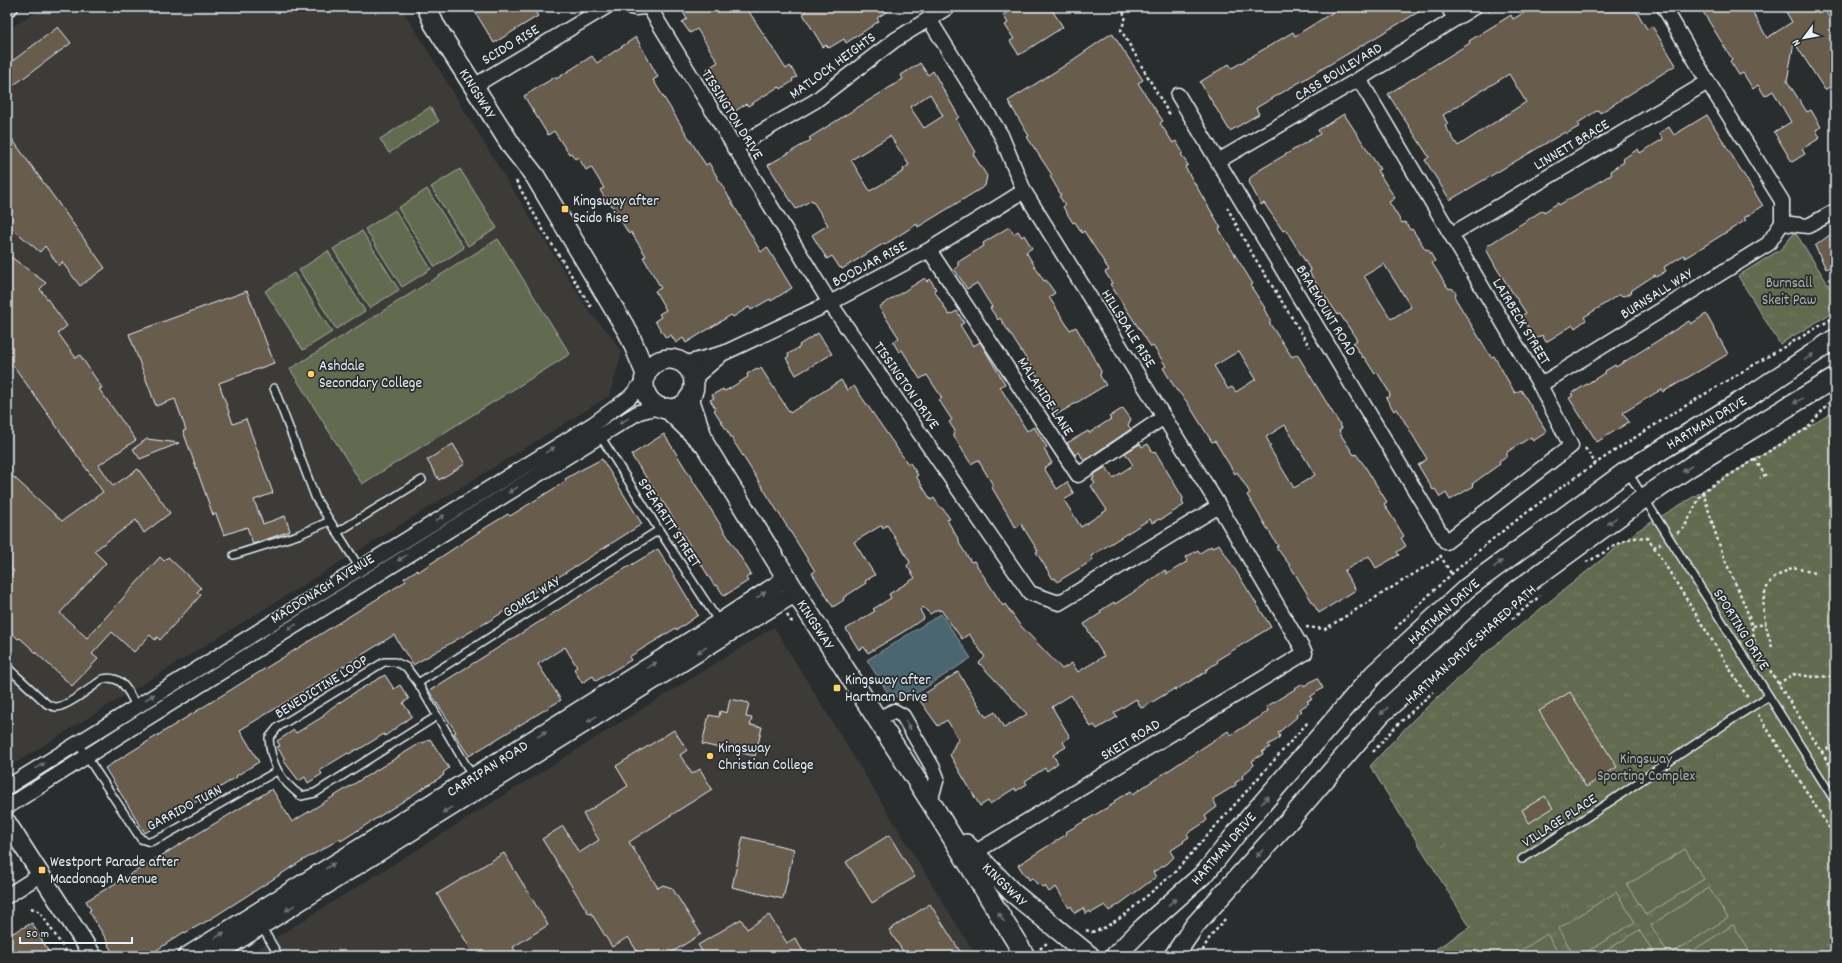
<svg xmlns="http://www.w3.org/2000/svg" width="1842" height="963" font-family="Dekko,sans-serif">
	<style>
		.built { fill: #3c3b38 }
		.park { fill: url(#park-tufts); stroke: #a5aea4 }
		.pitch { fill: #626a50; stroke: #a5aea4 }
		.water { fill: #4c6571; stroke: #8a9da7 }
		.building { fill: #675c4e; stroke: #e8f1f8; fill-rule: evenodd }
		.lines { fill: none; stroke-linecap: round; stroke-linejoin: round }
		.service-casing { stroke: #e8f1f8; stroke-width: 10 }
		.minor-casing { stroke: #e8f1f8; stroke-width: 17 }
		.tertiary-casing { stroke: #e8f1f8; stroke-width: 20 }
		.secondary-casing { stroke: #e8f1f8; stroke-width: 22 }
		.path { stroke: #e8f1f8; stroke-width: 2.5; stroke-dasharray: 3 3; stroke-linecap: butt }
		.service { stroke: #2a2d2e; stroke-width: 7 }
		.minor { stroke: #2a2d2e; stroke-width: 14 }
		.tertiary { stroke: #2a2d2e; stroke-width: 17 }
		.secondary { stroke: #2a2d2e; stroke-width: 19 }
		.oneway { fill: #6c7275 }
		.poi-dot { fill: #ffd166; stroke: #2a2d2e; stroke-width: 1.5 }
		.labels { text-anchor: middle; stroke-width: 3.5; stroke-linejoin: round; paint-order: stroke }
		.street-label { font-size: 15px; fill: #e8f1f8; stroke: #2a2d2e }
		.poi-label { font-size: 15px; fill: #e8f1f8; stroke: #2a2d2e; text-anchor: start }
		.park-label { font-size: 15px; fill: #acb4ac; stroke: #2a2d2e }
	</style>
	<defs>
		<pattern id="park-tufts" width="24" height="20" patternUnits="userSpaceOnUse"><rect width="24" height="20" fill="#626a50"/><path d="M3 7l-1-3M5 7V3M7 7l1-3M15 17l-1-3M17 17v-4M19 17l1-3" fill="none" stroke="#78806a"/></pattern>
	</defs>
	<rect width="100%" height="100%" fill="#2a2d2e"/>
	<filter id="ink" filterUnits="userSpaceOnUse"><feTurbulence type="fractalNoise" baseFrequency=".025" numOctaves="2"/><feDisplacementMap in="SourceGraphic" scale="8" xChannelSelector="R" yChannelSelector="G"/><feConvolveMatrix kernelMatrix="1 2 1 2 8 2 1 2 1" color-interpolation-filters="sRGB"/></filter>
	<g filter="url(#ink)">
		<path class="built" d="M44,7H401L506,179L591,314L609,333L622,353L609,396L7,768V30Z
			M774,627L976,956H246Z"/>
		<path class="park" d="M1795,232L1835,295V311L1780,344L1738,276L1781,249Z
			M1835,411V956H1425L1470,927L1370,766L1411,722L1482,656L1637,531Z"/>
		<path class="pitch" d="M430,107L439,121L389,153L380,139Z
			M460,169L497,228L468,246L431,187Z
			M427,189L464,248L435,267L398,208Z
			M395,210L431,269L402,287L365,229Z
			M362,231L399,290L369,308L333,249Z
			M498,239L570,354L362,484L290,369Z
			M328,251L365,311L336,329L299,270Z
			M294,273L332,332L303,350L265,291Z
			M1685,849L1704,879L1646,915L1627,885Z
			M1709,888L1728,918L1669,955L1651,925Z
			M1616,892L1635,922L1580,956H1575L1558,929Z
			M1733,925L1752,955L1750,956H1684Z
			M1639,930L1656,956H1598Z
			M1547,934L1560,956H1512Z"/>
		<path class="water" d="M941,614L971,658L908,699L889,695L867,660Z"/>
		<path class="building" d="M472,7H511L514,12L521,7H532L538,16L494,43Z
			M680,7H746L786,69L790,66L797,77L792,79L793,81L781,89L780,87L775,89L748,106L746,104L734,112L707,69L718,62L697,29L690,33L682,22L687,19Z
			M803,7H894L877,18L879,21L872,26L846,43L844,39L829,48L826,45L823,47L803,14L806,12Z
			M1015,7H1050L1063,27L1019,55L1010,41L1014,39L1005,25L1008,23L1003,15Z
			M1341,7H1427L1256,108L1259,114L1230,131L1200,82L1229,64L1232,68L1293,32L1295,36Z
			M1534,7H1634L1647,29L1652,26L1676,65L1600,113L1598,110L1578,123L1580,126L1566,134L1565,132L1450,200L1425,160L1429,157L1388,94L1470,43L1469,41L1511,15L1513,19ZM1509,74L1526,102L1458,146L1445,126L1448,124L1443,115Z
			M1700,7H1750L1767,38L1792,22L1783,7H1823L1835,27V83L1825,90L1794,42L1787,81L1807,112L1811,110L1821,127L1816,130L1820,138L1802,149L1805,154L1792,162L1774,132L1791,122L1773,91L1765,96L1758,85L1753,89L1743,73L1739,75L1730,61L1732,59Z
			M58,27L71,43L7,90V65Z
			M1112,33L1143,80L1138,83L1163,121L1160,123L1173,143L1176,141L1183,153L1181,154L1188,165L1185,167L1221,228L1219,229L1253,284L1250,285L1265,308L1264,309L1270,320V324L1292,357L1297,354L1342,428L1339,430L1341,435L1354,455L1356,454L1364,465L1387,502L1384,504L1404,536L1401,538L1406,546L1397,552L1399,555L1376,568L1369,556L1344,571L1356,590L1319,613L1289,564L1276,547L1278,546L1247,495L1250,493L1237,472L1235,474L1215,441L1212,442L1187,402L1178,391H1177L1163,368L1166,366L1153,346L1151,347L1110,284L1112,283L1105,272L1109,270L1084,231L1082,233L1075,222L1073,223L1063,207L1065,205L1059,196L1061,195L1050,176L1052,175L1027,137L1029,136L1008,101L1064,66ZM1239,351L1256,379L1236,392L1232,387L1228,389L1214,366ZM1285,425L1315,475L1294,488L1269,447L1271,446L1266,437Z
			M636,37L658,77L653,80L702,159L706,165L709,163L761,252L767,247L792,288L771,301L770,299L751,310L749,307L733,317L731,315L686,343L683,338L676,343L671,335L666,338L655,321L661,317L659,314L666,310L655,291L661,288L643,257L646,256L631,232L629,234L609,201L607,202L600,190L604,188L591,167L586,170L578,157L575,159L571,153L569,154L554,131L548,135L524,96L555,77L556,79L592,56L597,63Z
			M920,63L928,75L933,71L959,117L956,119L976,152L973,154L987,176L985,186L918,227L917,224L884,245L883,244L842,269L841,267L840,268L832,256L827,259L812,235L828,225L812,200L796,209L768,165L811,140L809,138L903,79L901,75ZM930,94L943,116L924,128L910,107ZM890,136L909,165L903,169L904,171L870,191L851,160Z
			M1344,114L1380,169L1377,170L1395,198L1389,202L1402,223L1405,222L1410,230L1412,229L1426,250L1428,249L1435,261L1432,263L1448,288L1453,289L1456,293L1455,298L1491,357L1494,356L1515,393L1521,390L1547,432L1533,441L1531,437L1507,452V456L1499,461L1500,464L1472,484L1474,486L1450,500L1446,493L1440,497L1435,489L1433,490L1418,465L1427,459L1397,409L1394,411L1386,398L1390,396L1389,392L1377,372L1375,374L1364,357L1363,358L1353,343L1357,340L1340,314L1338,315L1316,283L1309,272L1311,271L1286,230L1283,231L1264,203L1261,205L1249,182L1250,181L1249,179L1258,171L1320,134L1318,130ZM1384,264L1411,307L1391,319L1364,276Z
			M1707,115L1763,206L1744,218L1746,220L1685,258L1684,255L1664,267L1666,271L1656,277L1655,275L1632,290L1631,293L1625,296L1618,295L1600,307L1584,317L1586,320L1575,328L1573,325L1546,342L1542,335L1535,339L1521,316L1526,313L1497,269L1486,249L1488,248L1487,246L1543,210L1544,212L1558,203L1559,205L1612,174L1610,171L1624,162L1623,159L1638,149L1640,153L1663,139L1659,133L1669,127L1674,135Z
			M7,132L105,268L80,286L62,262L59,266L45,246L40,252L7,224Z
			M1009,227L1014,234L1018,231L1022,237L1024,235L1032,248L1026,252L1044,281L1046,280L1055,293L1049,297L1070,330L1076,327L1101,371L1100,376L1106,385L1056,415L1043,395L1041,396L1034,386L1041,382L1000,318L998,320L990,308L992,307L977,283L967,289L954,269L958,267V262L984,246L983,243Z
			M1831,234L1835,240V264L1826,269L1815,246Z
			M7,254L46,283L40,289L67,326L58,333L76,358L80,355L102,388L99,389L136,440L99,465L113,486L138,469L170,513L144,533L136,520L94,551L106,563L60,613L87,638L160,557L164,561L168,557L201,588L197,592L201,595L160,640L157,637L155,640L150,635L134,652L112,632L92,654L98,659L72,686L20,638L18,639L7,628V579L14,571L7,565V471L62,521L103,492L13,365L7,370Z
			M925,278L927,282L930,279L936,289L934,290L949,315L957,311L964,323L960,325L973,346L980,342L1005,384L1000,387L1027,431L1034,427L1047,447L1044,449L1052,463L1044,468L1057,489L1067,482L1074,494L1064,500L1081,527L1107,510L1091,486L1095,483L1092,479L1094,478L1093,475L1106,467L1113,478L1133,465L1125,453L1140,444L1142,447L1148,444L1153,453L1155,451L1183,498L1182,502L1184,505L1160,520L1159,519L1152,523L1150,519L1091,556L1093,560L1057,582L1055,578L1053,579L1036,552L1038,551L1021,524L1016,528L991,486L993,485L978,460L971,464L953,435L955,431L949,422L952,420L939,400L942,398L927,375L920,379L902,350L899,352L893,342L899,338L879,307Z
			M247,291L274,363L219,383L233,424L246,419L273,493L254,500L263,524L285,516L290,531L253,544L247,527L224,535L216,514L213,515L183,431L186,430L175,399L156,406L129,334Z
			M1706,314L1728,354L1663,392L1662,389L1623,413L1629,422L1597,442L1569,398L1573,396L1571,394L1606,372L1605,371L1615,365L1616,367L1689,321L1691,324Z
			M818,333L832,354L796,375L786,358L789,356L788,354L800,347L799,345Z
			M757,368L758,370L761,368L790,413L841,380L847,390L854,386L908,464L910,463L918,475L916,476L931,500L934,498L940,507L943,509L950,519L947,520L960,542L959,543L971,562L974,561L1003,606L1005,604L1019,624L1062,669L1072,663L1078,672L1104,656L1084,624L1101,613L1100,611L1114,602L1115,604L1140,588L1165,570L1167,574L1188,561L1186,557L1198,550L1200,553L1211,546L1212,548L1219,544L1271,627L1217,660L1218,662L1206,670V672L1175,690L1174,689L1144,707L1141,708L1136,699L1114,713L1117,717L1097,729L1094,725L1091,727L1071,695L1052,707L1070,737L1063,742L1066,747L1053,755L1058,763L1047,771L1045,768L1025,781L1027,784L1016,791L1015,788L990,804L988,801L980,806L950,755L956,742L959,740L947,720L938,726L918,698L958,672L986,717L995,712L1004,728L1027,714L979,663L985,657L969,634L962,639L941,610L939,611L938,609L930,614L923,607L920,610L924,618L908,629L868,653L864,647L859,650L846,629L875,611L873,609L891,598L889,594L915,578L907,566L910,562L887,525L883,528L882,525L854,542L875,575L865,581L866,583L843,598L844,600L833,607L812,573L815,571L714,410L716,409L710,400L714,398L712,395L723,389L724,391L727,390L748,377L747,374Z
			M1123,408L1131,419L1128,425L1131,429L1084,461L1079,452L1075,455L1067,443L1088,431L1089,433L1111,419L1109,417Z
			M664,434L751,574L746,578L748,581L724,596L717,585L715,586L712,582L667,508L631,455Z
			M147,439L179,443L140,459L133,449Z
			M453,444L465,464L439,480L427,460Z
			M602,459L642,524L489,621L413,665L394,635L273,710L240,730L259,762L236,776L237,777L145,833L105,768L406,581L404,578L417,570L418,572L485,528L508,514L510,516L566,481L565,479L577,472Z
			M658,549L698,615L677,630L676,628L629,657L631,660L596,681L593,676L582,683L574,669L577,667L565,647L538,664L561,700L469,756L454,733L456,732L429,691L611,577Z
			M385,675L394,689L400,685L409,699L403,703L412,716L385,736L384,734L358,750L357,749L349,754L348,753L320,770L322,774L308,783L305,777L299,781L283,760L285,759L277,747L280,746L277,741L294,730L296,733L324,716L323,715L331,708L357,691Z
			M1317,678L1323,688L1310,697L1312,699L1307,701L1309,703L1300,709L1302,711L1296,715L1297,717L1278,733L1280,736L1278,739L1268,745L1270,747L1262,752L1263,754L1252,761L1254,765L1242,776L1243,778L1235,783L1236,785L1213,799L1217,807L1205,816L1207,820L1205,822L1187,834L1189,837L1183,841L1184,842L1170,851L1174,857L1167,864L1153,872L1156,877L1121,903L1109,911L1105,905L1091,913L1090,911L1086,914L1083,908L1075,913L1071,906L1069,908L1056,887L1049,892L1045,886L1042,887L1039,883L1037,884L1032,878L1029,880L1027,876L1026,877L1018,865L1067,834L1066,832L1115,803L1114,801L1131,791L1133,794L1228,731L1231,735L1258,718L1268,711L1266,707L1303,684L1304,686Z
			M1570,692L1617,767L1586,787L1539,711Z
			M730,699L749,703L746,717L752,718L750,725L762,727L755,756L702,744L709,715L719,717L720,711L727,713Z
			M674,730L687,750L680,755L692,774L700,769L712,789L629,842L658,888L663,885L672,888L701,934L666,956H640L628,937L612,947L591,913L589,914L542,839L563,826L579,853L599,840L583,814L628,786L616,766Z
			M430,739L449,768L443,773L444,775L341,841L340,839L300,862L209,920L185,933L184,932L148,956H115L108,945L109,944L89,911L91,910L86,901L272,789L292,822L422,742L423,743Z
			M1545,796L1553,808L1529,823L1522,810Z
			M889,835L915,877L872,903L846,862Z
			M743,837L794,849L783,899L732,887Z
			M504,853L548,925L513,947L518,956H475L437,894Z
			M930,904L963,956H906L889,930Z
			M769,915L787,943L795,938L806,956H705L698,945L741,919L747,929Z
			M32,923L51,956H7V936Z"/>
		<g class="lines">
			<g class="service-casing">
				<path id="service" d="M274,388L316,499L361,570
					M599,434L659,530L719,622
					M1627,471L1835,801
					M338,532L422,480
					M234,555L298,535L330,521
					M7,667L47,704C50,705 53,707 56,707C67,707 93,686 103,679C124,674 129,695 138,709
					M418,683L659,530
					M437,716L315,793L301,796C280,780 271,765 269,738L278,727L384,662H395L406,667L418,683L473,777
					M77,742L141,839L150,842L164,836L277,771
					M1522,859C1606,807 1685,748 1769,696
					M261,926L279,956"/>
			</g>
			<g class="minor-casing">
				<path id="minor" d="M630,7L635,8L644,7
					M649,7L830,303L1030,593L1059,603L1219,506
					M1448,7L1455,18
					M7,9L11,7
					M929,19L1001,135L1024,191L1219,506L1305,653L974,853
					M474,86L606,7
					M1178,95L1446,542L1571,446L1540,385L1359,79
					M734,148L815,101L895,40L948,7
					M1218,161L1359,79L1474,7
					M1782,223L1808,226L1835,211
					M1452,234L1708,82
					M929,250L1078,475L1164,417
					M683,364L724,353L830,303L929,250L1024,191
					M693,379L720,356
					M1540,385L1768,244L1782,223V201L1708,82L1664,7
					M877,719L894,711L903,716L933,768L937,778L930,801
					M7,787L593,424L630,397L644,381
					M7,807L144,720L600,436L639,412L659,407
					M7,896L40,875"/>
			</g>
			<g class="tertiary-casing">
				<path id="tertiary" d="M7,822L93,956
					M187,956L720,622L787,578
					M213,956L729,633L796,593"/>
			</g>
			<g class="secondary-casing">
				<path id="secondary" d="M427,7L434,24L513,148L535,176L629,334L646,374
					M644 384a25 25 0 1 1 50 0a25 25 0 1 1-50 0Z
					M689,398L705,445L796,593L930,801L1025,956
					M667,408L704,444
					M966,844L1013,893L1090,956
					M1115,956L1143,928L1206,872L1240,829L1374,674L1467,588L1627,471L1753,394L1835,339
					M1174,956L1195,925L1295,814L1380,715L1511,595L1644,498L1691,466L1835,378"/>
			</g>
			<path class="path" d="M1120,7L1126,17L1121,30L1168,112L1172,116
				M1488,11L1494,7
				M516,181L542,228L591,307
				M1227,207L1248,247L1310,347
				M1585,448L1596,464
				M1755,459L1765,475L1760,478
				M1703,492C1710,514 1716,538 1725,560C1737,589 1753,616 1755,647L1835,773
				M1677,533L1684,528L1703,491L1806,429L1829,403
				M1654,547L1748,698
				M1440,555L1452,575
				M1586,562C1609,553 1621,534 1647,538L1654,547L1661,543
				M787,615L791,621L795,622
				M1512,619L1540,596
				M1753,626L1766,624
				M1306,627L1325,629L1441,557
				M1395,629C1519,498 1681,408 1835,317
				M1772,647C1766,628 1756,597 1772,580C1777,575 1787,571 1793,567L1814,573
				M1778,684L1793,674L1814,677L1835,676
				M1758,714L1835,837
				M1373,752L1395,727L1433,692
				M1821,752L1835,745
				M7,857L10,867L9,878
				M31,908L40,912L69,956
				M1086,930L1092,932L1102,929L1122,917L1174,873L1308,722
				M1040,949L1048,942
				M1200,956L1208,940L1225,919"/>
			<use href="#service" class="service"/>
			<use href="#minor" class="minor"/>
			<use href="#tertiary" class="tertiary"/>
			<use href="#secondary" class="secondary"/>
		</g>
		<defs><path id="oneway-solid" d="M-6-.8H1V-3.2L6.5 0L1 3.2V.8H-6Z"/></defs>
		<g class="oneway">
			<use href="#oneway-solid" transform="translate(1809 357) rotate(-34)"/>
			<use href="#oneway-solid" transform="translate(1798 401) rotate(149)"/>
			<use href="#oneway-solid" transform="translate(624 421) rotate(149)"/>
			<use href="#oneway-solid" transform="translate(550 450) rotate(-32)"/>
			<use href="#oneway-solid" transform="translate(1687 469) rotate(147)"/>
			<use href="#oneway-solid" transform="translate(513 490) rotate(148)"/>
			<use href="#oneway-solid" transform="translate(440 518) rotate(-32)"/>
			<use href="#oneway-solid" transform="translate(1612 521) rotate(144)"/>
			<use href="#oneway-solid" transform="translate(402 558) rotate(148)"/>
			<use href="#oneway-solid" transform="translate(1498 564) rotate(-37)"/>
			<use href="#oneway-solid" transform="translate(761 595) rotate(-34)"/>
			<use href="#oneway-solid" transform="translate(292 627) rotate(148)"/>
			<use href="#oneway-solid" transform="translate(702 650) rotate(148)"/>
			<use href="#oneway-solid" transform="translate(652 665) rotate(-32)"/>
			<use href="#oneway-solid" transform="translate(150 697) rotate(-32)"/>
			<use href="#oneway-solid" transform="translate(1384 711) rotate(137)"/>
			<use href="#oneway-solid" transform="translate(592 719) rotate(148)"/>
			<use href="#oneway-solid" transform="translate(908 725) rotate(60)"/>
			<use href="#oneway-solid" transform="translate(542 734) rotate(-32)"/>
			<use href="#oneway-solid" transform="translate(40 766) rotate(-32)"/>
			<use href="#oneway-solid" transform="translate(1265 800) rotate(-49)"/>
			<use href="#oneway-solid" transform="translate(447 810) rotate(148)"/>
			<use href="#oneway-solid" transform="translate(1260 853) rotate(133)"/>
			<use href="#oneway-solid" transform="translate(330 866) rotate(-32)"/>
			<use href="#oneway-solid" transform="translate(1172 902) rotate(-41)"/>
			<use href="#oneway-solid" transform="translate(290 908) rotate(148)"/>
			<use href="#oneway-solid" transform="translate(1001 917) rotate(-123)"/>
			<use href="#oneway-solid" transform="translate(220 935) rotate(-32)"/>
		</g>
	</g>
	<g class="poi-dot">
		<rect x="561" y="205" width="8" height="8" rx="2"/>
		<circle cx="311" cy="374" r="4"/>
		<rect x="833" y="684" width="8" height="8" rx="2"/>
		<circle cx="710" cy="756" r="4"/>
		<rect x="38" y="866" width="8" height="8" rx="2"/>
	</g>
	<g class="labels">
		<g class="street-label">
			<text transform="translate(510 44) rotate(-31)" y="5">SCIDO RISE</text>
			<text transform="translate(832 65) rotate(-36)" y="5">MATLOCK HEIGHTS</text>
			<text transform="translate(1338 71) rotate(-31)" y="5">CASS BOULEVARD</text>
			<text transform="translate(478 93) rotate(58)" y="5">KINGSWAY</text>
			<text transform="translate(733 114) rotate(58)" y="5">TISSINGTON DRIVE</text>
			<text transform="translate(1571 144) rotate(-31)" y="5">LINNETT BRACE</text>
			<text transform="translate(869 263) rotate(-28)" y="5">BOODJAR RISE</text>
			<text transform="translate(1656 293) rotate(-32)" y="5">BURNSALL WAY</text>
			<text transform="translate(1327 310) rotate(59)" y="5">BRAEMOUNT ROAD</text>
			<text transform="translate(1522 321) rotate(59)" y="5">LAIRBECK STREET</text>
			<text transform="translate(1129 328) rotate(58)" y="5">HILLSDALE RISE</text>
			<text transform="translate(907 385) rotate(55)" y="5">TISSINGTON DRIVE</text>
			<text transform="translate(1046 396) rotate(57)" y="5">MALAHIDE LANE</text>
			<text transform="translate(1706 422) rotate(-31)" y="5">HARTMAN DRIVE</text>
			<text transform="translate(670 522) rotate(57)" y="5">SPEARRITT STREET</text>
			<text transform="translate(322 588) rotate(-32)" y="5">MACDONAGH AVENUE</text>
			<text transform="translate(531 596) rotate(-32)" y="5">GOMEZ WAY</text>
			<text transform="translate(1443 611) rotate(-42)" y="5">HARTMAN DRIVE</text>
			<text transform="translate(816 624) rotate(57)" y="5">KINGSWAY</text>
			<text transform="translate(1742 629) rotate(58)" y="5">SPORTING DRIVE</text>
			<text transform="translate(1470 644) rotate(-42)" y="5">HARTMAN DRIVE SHARED PATH</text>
			<text transform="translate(321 686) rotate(-32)" y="5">BENEDICTINE LOOP</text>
			<text transform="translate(1130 739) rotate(-31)" y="5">SKEIT ROAD</text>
			<text transform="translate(487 768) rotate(-32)" y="5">CARRIPAN ROAD</text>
			<text transform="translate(184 807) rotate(-28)" y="5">GARRIDO TURN</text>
			<text transform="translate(1559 820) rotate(-33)" y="5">VILLAGE PLACE</text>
			<text transform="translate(1223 848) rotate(-49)" y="5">HARTMAN DRIVE</text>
			<text transform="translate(1005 884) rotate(44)" y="5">KINGSWAY</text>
		</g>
		<g class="poi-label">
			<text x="573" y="205">Kingsway after<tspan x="573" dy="17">Scido Rise</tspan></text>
			<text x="319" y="370">Ashdale<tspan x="319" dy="17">Secondary College</tspan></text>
			<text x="845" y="684">Kingsway after<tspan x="845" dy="17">Hartman Drive</tspan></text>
			<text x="718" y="752">Kingsway<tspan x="718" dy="17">Christian College</tspan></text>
			<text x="50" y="866">Westport Parade after<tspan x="50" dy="17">Macdonagh Avenue</tspan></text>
		</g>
		<g class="park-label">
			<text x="1789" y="287">Burnsall<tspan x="1789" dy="17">Skeit Paw</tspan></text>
			<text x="1646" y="763">Kingsway<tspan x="1646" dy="17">Sporting Complex</tspan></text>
		</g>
	</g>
	<rect width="1842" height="963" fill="none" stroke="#2a2d2e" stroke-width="24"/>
	<rect x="12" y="12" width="1818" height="939" fill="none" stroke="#e8f1f8" stroke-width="1.5" filter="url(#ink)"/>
	<g transform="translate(1804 38) rotate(238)" stroke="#2a2d2e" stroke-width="3" paint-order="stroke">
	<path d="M0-3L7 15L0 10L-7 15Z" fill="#e8f1f8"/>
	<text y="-6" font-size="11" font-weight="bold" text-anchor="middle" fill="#e8f1f8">N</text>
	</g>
	<path d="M20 937v6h112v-6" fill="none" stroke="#e8f1f8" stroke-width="2"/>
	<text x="26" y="937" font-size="12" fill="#e8f1f8" stroke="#2a2d2e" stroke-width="3" paint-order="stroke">50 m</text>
</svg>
